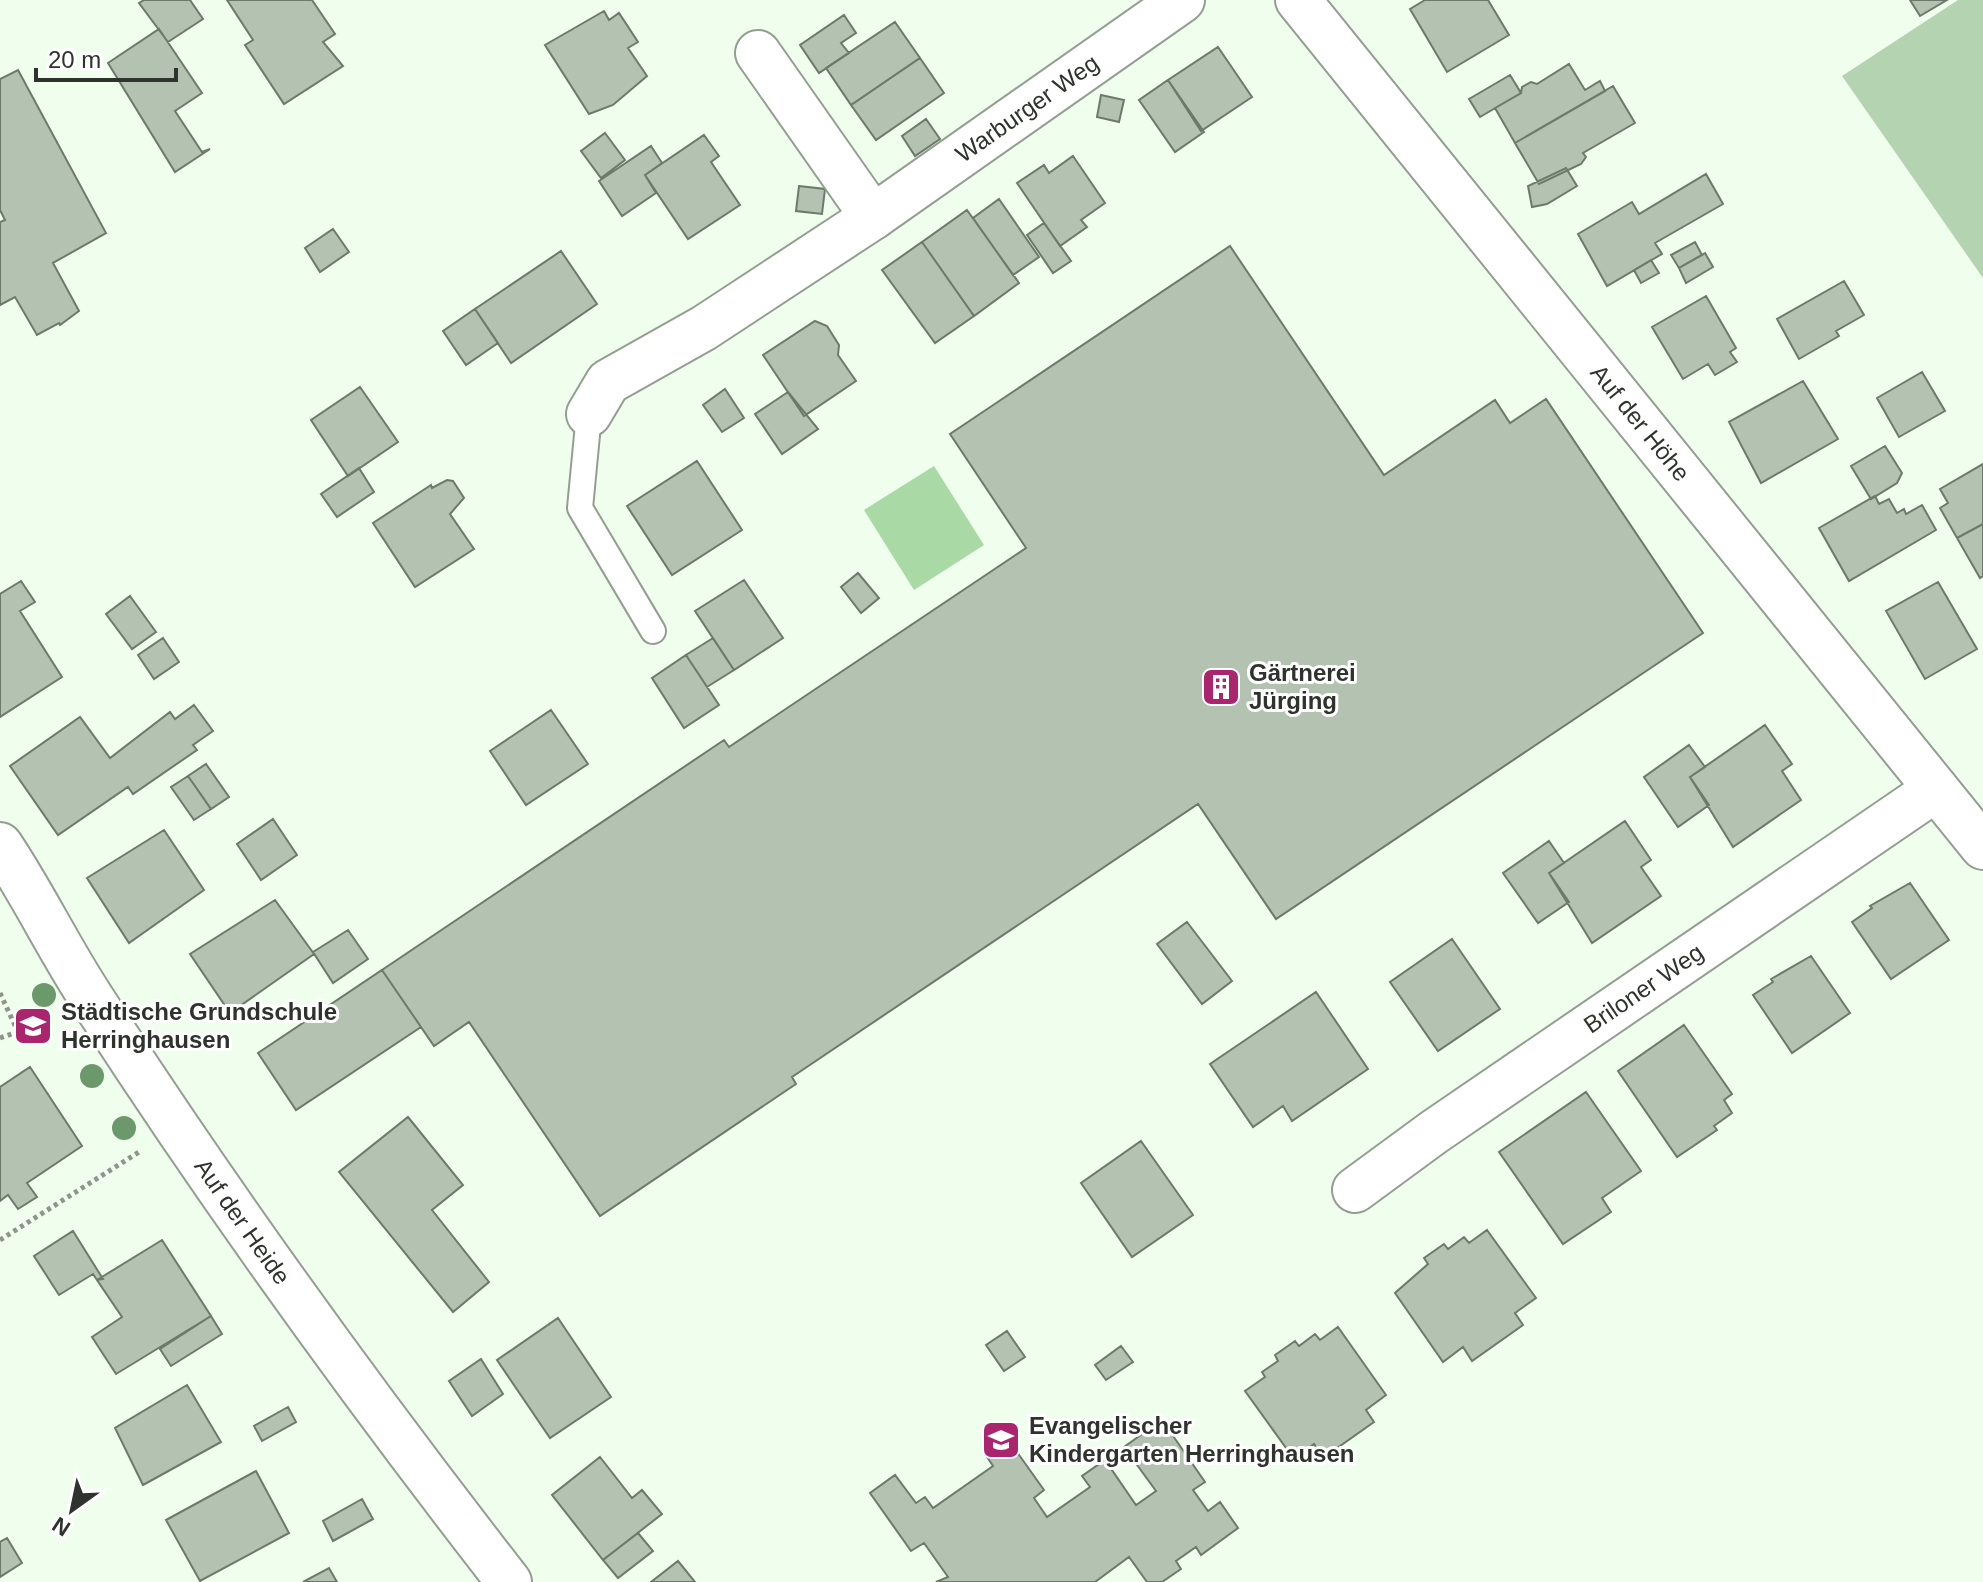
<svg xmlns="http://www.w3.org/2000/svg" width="1983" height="1582" font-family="Arial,sans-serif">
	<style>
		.green { fill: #b4d3b1 }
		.water { fill: #a9d9a4 }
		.building { fill: #b4c2b2; stroke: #6d7a6b; stroke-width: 2 }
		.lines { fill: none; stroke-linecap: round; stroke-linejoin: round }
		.service-casing { stroke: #929f90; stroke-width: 28 }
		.minor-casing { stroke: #929f90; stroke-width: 48 }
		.path { stroke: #8d968b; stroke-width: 5; stroke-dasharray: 4 4; stroke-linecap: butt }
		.service { stroke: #fff; stroke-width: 24 }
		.minor { stroke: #fff; stroke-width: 44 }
		.tree { fill: #6c996b }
		.labels { text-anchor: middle; stroke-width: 6; stroke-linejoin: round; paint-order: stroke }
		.street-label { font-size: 24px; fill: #2e332d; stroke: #fff }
		.poi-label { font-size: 24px; font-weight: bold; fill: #2e332d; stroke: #fff; text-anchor: start }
	</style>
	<rect width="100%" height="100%" fill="#f0feee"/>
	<path class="green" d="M1958,0H1983V278L1842,76Z"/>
	<path class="water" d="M934,466L984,545L914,590L864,510Z"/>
	<path class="building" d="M144,0H190L203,19L168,42L139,3Z
		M227,0H312L335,34L323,42L343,66L284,104L245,45L253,40Z
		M1425,0H1488L1509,35L1447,72L1410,9Z
		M1910,0H1947L1920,16Z
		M604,11L609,20L619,13L638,42L628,48L647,76L613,105L589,114L545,45Z
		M844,15L856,33L841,43L849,53L819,73L800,45Z
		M895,22L920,58L851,105L826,68Z
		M159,29L202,93L175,111L202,152L210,149L175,172L108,63Z
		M1218,47L1252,97L1201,131L1168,80Z
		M920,58L944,93L876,140L851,105Z
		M1569,64L1585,90L1600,81L1605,91L1515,143L1495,108L1521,93L1522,87L1531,82L1537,84Z
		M18,70L106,233L53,263L79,311L60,325L59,323L37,335L15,297L0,305V222L5,220L0,210V79Z
		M1510,75L1521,93L1480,117L1469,99Z
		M1168,80L1204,132L1175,152L1139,100Z
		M1613,86L1635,123L1583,153L1586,157L1581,164L1539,184L1515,143Z
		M1101,95L1124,100L1119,122L1097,117Z
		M926,119L940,139L915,156L902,136Z
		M605,133L625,160L601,178L581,151Z
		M704,135L719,156L711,162L740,205L688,239L645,175Z
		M651,146L662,163L645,175L656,193L622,216L599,181Z
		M1073,156L1105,203L1081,220L1087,227L1060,246L1017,183L1044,165L1049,173Z
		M1566,168L1577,186L1547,204L1532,207L1528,186Z
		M1706,174L1723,204L1655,243L1662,254L1607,286L1578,234L1632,202L1639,214Z
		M799,186L825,189L822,214L796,211Z
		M999,199L1039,257L1013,275L973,218Z
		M967,210L1019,283L974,316L922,242Z
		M1044,223L1071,261L1053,273L1027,235Z
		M333,229L349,252L320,272L305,248Z
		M922,242L974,316L935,343L882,270Z
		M1695,242L1702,255L1679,268L1671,255Z
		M1230,246L1384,475L1495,400L1510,423L1546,399L1703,633L1276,919L1198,804L792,1077L796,1084L600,1216L469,1022L434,1046L382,970L724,740L729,747L1026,548L950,434Z
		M561,251L597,304L511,363L475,309Z
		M1705,253L1713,267L1686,283L1679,268Z
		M1651,260L1659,273L1641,283L1634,270Z
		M1844,281L1864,315L1836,331L1839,336L1799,359L1777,319Z
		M1706,296L1736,348L1730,352L1737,362L1715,375L1708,364L1683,379L1652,327Z
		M475,309L498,343L466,365L443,331Z
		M815,321L827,326L839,345L838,355L856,381L804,416L763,355Z
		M1922,372L1945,411L1899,437L1877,398Z
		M1803,381L1838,439L1761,483L1729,422Z
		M360,387L398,442L348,476L311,420Z
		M725,389L744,418L722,432L703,405Z
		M788,392L818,429L782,454L755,414Z
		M1885,446L1902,473L1897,483L1871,499L1851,466Z
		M697,461L742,530L672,575L627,506Z
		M1983,464V524L1957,538L1940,508L1948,503L1940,489Z
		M359,468L374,492L337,517L321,494Z
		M447,480L453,481L464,498L450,514L474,549L415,587L373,523L431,485L432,488Z
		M1875,496L1879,504L1889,499L1897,513L1904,509L1906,514L1922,505L1936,530L1849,581L1819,528Z
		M1983,524V576L1980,578L1957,538Z
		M858,573L879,598L861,613L841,587Z
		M744,580L783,638L734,670L695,611Z
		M21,581L35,602L20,611L62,677L0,717V594Z
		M1938,582L1977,649L1925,679L1886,611Z
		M130,596L156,632L132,649L106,614Z
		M163,638L179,662L154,679L138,655Z
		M713,638L734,670L707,687L686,655Z
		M686,655L719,705L684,728L652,678Z
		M194,705L213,731L193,745L197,750L133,794L128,787L58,835L10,766L80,717L110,758L170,712L175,719Z
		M551,710L588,764L526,805L490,751Z
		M1765,725L1792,764L1782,771L1801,800L1733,847L1690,777Z
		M1689,745L1705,767L1690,777L1709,805L1678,827L1644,777Z
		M206,764L229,797L211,809L188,776Z
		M188,776L211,809L194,820L171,787Z
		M273,819L297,855L261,880L237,844Z
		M1625,821L1651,860L1641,867L1661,896L1592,943L1549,873Z
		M164,830L204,890L129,943L87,878Z
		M1549,841L1564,863L1549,873L1569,902L1538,923L1503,873Z
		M1910,883L1949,940L1891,979L1852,922L1872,908L1870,906Z
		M275,900L314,954L230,1013L190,954Z
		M1187,922L1232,981L1202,1004L1157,944Z
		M348,930L368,959L333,983L313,952Z
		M1452,939L1500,1009L1438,1051L1390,982Z
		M1811,956L1850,1013L1792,1053L1753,995L1773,982L1771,979Z
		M382,970L421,1027L296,1110L258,1053Z
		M1316,992L1368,1069L1292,1121L1283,1106L1253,1127L1210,1064Z
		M1684,1025L1732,1094L1724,1100L1732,1113L1714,1126L1717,1130L1677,1157L1618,1071Z
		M30,1067L82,1146L27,1183L37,1197L18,1209L8,1195L0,1201V1087Z
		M1586,1092L1641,1171L1602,1198L1611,1212L1563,1244L1499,1152Z
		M408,1117L463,1185L432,1210L489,1282L453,1312L339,1172Z
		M1141,1141L1193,1215L1132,1257L1081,1183Z
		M1487,1230L1536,1298L1515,1313L1523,1325L1472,1361L1463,1347L1443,1362L1395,1293L1428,1264L1424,1258L1444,1244L1448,1249L1464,1237L1469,1243Z
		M73,1231L103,1279L97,1280L93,1274L59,1295L34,1256Z
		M162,1240L211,1316L116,1374L92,1337L122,1317L97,1280Z
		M211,1316L222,1334L171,1366L160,1349Z
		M558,1318L611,1397L550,1438L497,1360Z
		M1338,1327L1386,1395L1366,1410L1374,1422L1323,1458L1314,1444L1294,1459L1245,1391L1265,1377L1262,1372L1278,1361L1275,1355L1295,1341L1299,1346L1315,1334L1320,1340Z
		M1007,1331L1025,1357L1004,1371L986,1345Z
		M1121,1346L1133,1362L1106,1380L1095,1365Z
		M481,1359L503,1394L472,1416L449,1381Z
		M187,1385L221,1442L143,1485L115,1428Z
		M288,1407L296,1422L262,1441L254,1426Z
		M1162,1420L1205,1482L1193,1490L1208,1511L1220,1502L1238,1528L1201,1555L1196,1547L1176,1561L1181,1569L1162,1582H1147L1129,1557L1095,1582H936L948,1577L924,1543L911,1551L870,1493L895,1475L916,1503L925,1497L933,1508L993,1466L985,1454L1007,1438L1044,1490L1034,1498L1047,1517L1090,1487L1082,1476L1105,1460L1136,1505L1156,1491L1124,1447Z
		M600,1457L632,1498L642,1490L662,1514L603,1560L552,1495Z
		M256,1471L289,1533L200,1581L166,1520Z
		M362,1499L373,1519L333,1541L323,1521Z
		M638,1533L653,1551L618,1578L603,1560Z
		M7,1538L22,1563L0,1577V1542Z
		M678,1561L695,1582H651Z
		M329,1568L337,1582H303Z"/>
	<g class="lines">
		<g class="service-casing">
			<path id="service" d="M589,414L580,508L653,631"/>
		</g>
		<g class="minor-casing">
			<g id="minor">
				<path id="s1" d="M1298,0L1983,847"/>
				<path d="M758,53L873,217"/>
				<path id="s2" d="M589,414L608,382L704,328L873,217L1182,0"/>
				<path id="s3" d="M0,845C33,894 58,947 90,996C221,1199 361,1392 509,1582"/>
				<path id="s4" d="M1355,1190L1434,1132L1936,789"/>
			</g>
		</g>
		<path class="path" d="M0,993L18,1032
			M0,1038L18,1032L48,1015
			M0,1240L139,1152"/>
		<use href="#service" class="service"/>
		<use href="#minor" class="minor"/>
	</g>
	<g class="tree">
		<circle cx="44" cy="995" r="12"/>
		<circle cx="92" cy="1076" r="12"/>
		<circle cx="124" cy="1128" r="12"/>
	</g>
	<defs>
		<g id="building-square" transform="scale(2)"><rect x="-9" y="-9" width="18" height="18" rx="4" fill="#aa256e" stroke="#fff"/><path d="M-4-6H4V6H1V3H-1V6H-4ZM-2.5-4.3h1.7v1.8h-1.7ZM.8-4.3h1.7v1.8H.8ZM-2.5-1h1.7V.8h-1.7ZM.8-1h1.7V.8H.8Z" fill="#fff"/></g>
		<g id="school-square" transform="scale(2)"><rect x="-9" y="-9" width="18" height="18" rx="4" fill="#aa256e" stroke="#fff"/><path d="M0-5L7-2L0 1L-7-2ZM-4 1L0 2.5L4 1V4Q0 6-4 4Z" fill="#fff"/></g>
	</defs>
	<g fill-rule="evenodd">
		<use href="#building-square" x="1221" y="687"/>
		<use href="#school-square" x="33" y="1026"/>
		<use href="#school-square" x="1001" y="1440"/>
	</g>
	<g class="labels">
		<g class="street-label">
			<text dy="8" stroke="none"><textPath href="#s2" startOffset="538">Warburger Weg</textPath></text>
			<text dy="8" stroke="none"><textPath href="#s1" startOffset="544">Auf der Höhe</textPath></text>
			<text dy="8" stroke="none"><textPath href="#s4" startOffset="352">Briloner Weg</textPath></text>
			<text dy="8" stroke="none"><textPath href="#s3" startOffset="448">Auf der Heide</textPath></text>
		</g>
		<g class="poi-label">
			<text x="1249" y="681">Gärtnerei<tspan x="1249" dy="28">Jürging</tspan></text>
			<text x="61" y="1020">Städtische Grundschule<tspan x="61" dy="28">Herringhausen</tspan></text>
			<text x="1029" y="1434">Evangelischer<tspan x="1029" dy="28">Kindergarten Herringhausen</tspan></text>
		</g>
	</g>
	<g transform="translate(72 1510) rotate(213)" stroke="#ffffff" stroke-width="6" paint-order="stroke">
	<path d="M0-6L14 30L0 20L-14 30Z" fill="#2e332d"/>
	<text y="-12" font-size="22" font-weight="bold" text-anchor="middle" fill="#2e332d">N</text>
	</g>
	<path d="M36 68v12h140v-12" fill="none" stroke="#2e332d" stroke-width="4"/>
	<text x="48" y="68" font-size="24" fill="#2e332d" stroke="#ffffff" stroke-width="6" paint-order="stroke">20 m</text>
</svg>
